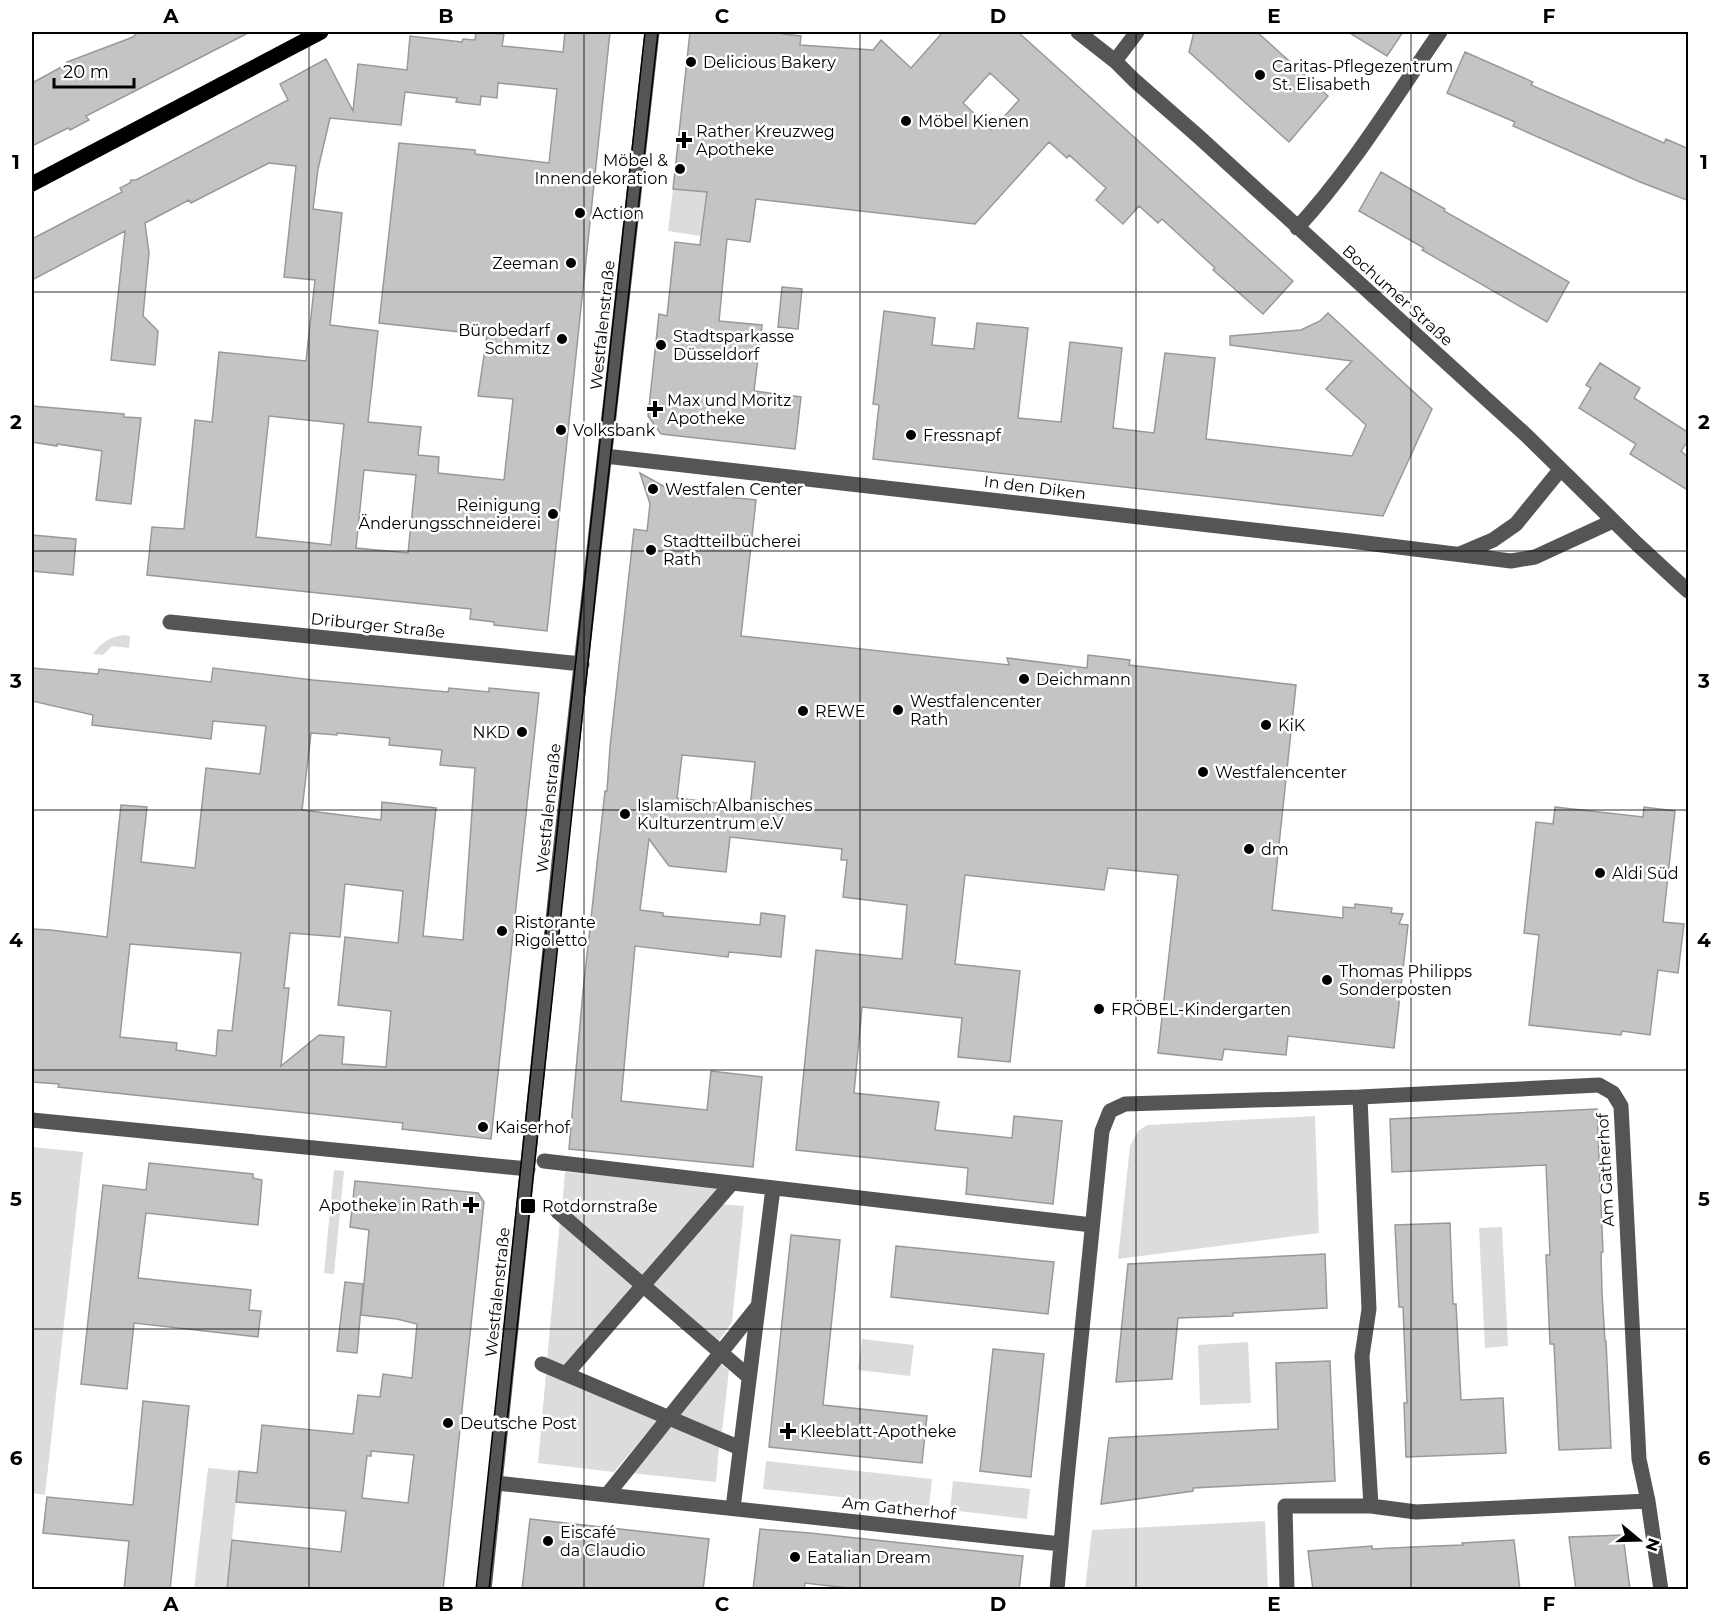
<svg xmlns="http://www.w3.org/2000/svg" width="1720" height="1621" font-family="Montserrat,sans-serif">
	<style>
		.green { fill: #dcdcdc }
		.building { fill: #c4c4c4; stroke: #999; stroke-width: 1.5; fill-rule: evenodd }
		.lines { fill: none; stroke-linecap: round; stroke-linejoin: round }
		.minor { stroke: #555; stroke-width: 15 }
		.major { stroke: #000; stroke-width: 15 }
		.tram { stroke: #000; stroke-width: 1.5 }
		.grid { fill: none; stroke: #000; stroke-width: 1.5; stroke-opacity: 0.55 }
		.poi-dot { fill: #000; stroke: #fff; stroke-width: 2 }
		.labels { text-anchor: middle; stroke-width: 5; stroke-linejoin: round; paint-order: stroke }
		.poi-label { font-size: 16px; fill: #000; stroke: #fff; text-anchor: start }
		.street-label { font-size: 16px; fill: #000; stroke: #fff }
		.neatline { fill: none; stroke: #000; stroke-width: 2 }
		.grid-label { font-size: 20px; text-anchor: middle; font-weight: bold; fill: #000 }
	</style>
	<rect width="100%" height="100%" fill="#fff"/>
	<path class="green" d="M673,189L707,192L701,236L668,231Z
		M123,635L130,636L129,648L112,646L103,655L93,654C101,643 109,637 123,635Z
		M1315,1116L1319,1233L1118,1259L1130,1146L1138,1131L1147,1125Z
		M32,1147L83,1152L45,1495L32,1493Z
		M334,1170L344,1171L334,1274L324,1273Z
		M565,1172L723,1186L643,1277L562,1208Z
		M719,1204L744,1206L732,1322L718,1342L650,1283Z
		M560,1221L634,1287L565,1367L547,1360Z
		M1502,1227L1508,1346L1485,1348L1479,1228Z
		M862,1339L914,1345L910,1376L858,1370Z
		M1248,1342L1251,1403L1200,1405L1198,1345Z
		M718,1362L729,1370L722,1432L677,1414Z
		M546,1373L658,1419L614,1472L538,1463Z
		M669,1424L719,1447L716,1482L631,1473Z
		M766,1461L932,1479L929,1506L763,1489Z
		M208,1468L239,1471L227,1589L194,1590Z
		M953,1481L1030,1489L1027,1519L950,1510Z
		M1265,1521L1268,1589H1085L1092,1530Z"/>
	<path class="building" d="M138,32H250L86,116L89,120L70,130L68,128L32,146V83L67,64V62L133,37Z
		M476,32L504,34L502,46L563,52L565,32H610L547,631L494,625V622L470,619L471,609L147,575L152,527L184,529L195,420L212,422L219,352L306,361L315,280L284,277L296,166L269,163L191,203L189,200L145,223L149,253L143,316L158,331L155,365L111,360L125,231L32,280V239L122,192L120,188L130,183L131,180H136L288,100L280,84L326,59L353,111L358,64L407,70L410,36L462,42L463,39L475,40ZM498,83L557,89L549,163L475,154V150L399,143L379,323L487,335L478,396L513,399L504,480L438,473L439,457L418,455L421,427L368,422L378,331L330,325L342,213L313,209L318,169L330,118L401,125L405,92L457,98L456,102L480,105L481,96L497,98ZM269,416L344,424L331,545L256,537ZM364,470L416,475L408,553L356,548Z
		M690,32H783V34L801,36L800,45L873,50L881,40L911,68L943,32H1018L1293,281L1263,314L1213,270L1215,268L1162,219L1158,223L1139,206L1123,224L1096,200L1106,188L1069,155L1067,158L1049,142L975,224L756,199L750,242L727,239L719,321L762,325L754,391L801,397L795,449L661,434L648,416L659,314L667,316L675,242L700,245L707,192L673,189ZM990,73L1019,100L992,130L963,103Z
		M1194,32H1257L1328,96L1289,142L1189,52Z
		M1348,32H1403L1387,56Z
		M1465,52L1533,82L1531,85L1664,143L1666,139L1689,149V201L1640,182L1513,126L1515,122L1447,93Z
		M1381,172L1445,209L1444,211L1569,282L1547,322L1422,250L1424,248L1359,211Z
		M782,287L802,289L798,329L778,327Z
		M884,311L935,318L932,345L974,349L977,323L1028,328L1018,418L1061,422L1070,342L1122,348L1113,428L1154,433L1165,353L1215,358L1206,439L1352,456L1366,425L1326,389L1352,361L1230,345V336L1301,330L1320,321L1328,313L1432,409L1383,516L873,459L879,405L873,404Z
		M1600,363L1640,388L1634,398L1689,433V439L1681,451L1689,458V491L1630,454L1636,444L1579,408L1591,388L1586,385Z
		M32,406L124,414V417L141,418L131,504L96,500L102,451L57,444V446L32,442Z
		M640,473L672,491L756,500L741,636L1009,665L1007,658L1087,668L1088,655L1130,660L1129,665L1296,685L1272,910L1343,918V907L1355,908V904L1392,908L1391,913L1403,914L1399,924L1408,925L1394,1048L1288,1036L1286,1055L1224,1049L1222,1060L1158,1053L1178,875L1108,868L1104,890L965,875L955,964L1020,971L1010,1062L958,1057L962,1018L862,1007L854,1093L939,1102L935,1130L1012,1138L1014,1116L1062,1121L1053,1204L966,1194L968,1168L796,1150L816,950L902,959L907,905L843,897L847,860H841L842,849L730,837L726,872L669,866L649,839L640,910L663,913V916L760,925L761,913L785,916L781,957L729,952L728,957L635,946L621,1101L707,1110L711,1071L762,1077L753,1167L569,1149L583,991L605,791H607L610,747L634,529L647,531L650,504ZM682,755L755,762L750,807L677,798Z
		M32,535L76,539L73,575L32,571Z
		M32,668L98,674L99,669L211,682L213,668L313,680L448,692L449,688L489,692V688L539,693L491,1139L402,1129L403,1123L58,1087L59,1084L32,1082V929L51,930L107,937L121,805L147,807L141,862L195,868L206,768L260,774L266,726L213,721L211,739L92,725L93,715L32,701ZM311,733L337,735V733L390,738L389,745L442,750L440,765L475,768L463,940L423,936L436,808L382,802L381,820L302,810ZM345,884L403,891L398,943L345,937L338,1005L391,1011L386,1067L342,1064L344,1037L319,1035L281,1066L289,988H284L290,933L340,937ZM130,944L241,953L232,1031L218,1030L216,1056L176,1050L177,1043L120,1037Z
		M1555,807L1643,817L1644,807L1675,811L1663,922L1684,924L1678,973L1658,970L1650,1035L1622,1031L1621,1035L1529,1025L1539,935L1524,933L1536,822L1553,824Z
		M1597,1109L1603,1252L1601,1253L1602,1293L1605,1341H1606L1611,1448L1559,1450L1554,1344H1550L1546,1255H1550L1546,1165L1392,1172L1390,1119Z
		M149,1163L253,1174V1178L262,1180L258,1225L146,1213L138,1278L251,1290L249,1310L261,1311L258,1337L134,1323L127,1389L81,1384L103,1185L146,1190Z
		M355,1181L478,1193L484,1202L443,1590H227L232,1540L341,1552L346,1511L236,1502L239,1471L257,1473L262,1425L353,1434L358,1395L380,1397L383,1374L412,1378L417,1324L397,1319L361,1315L369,1230L350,1227ZM371,1451L414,1455L408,1503L362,1498L367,1456H371Z
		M1450,1223L1453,1304H1456L1461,1400L1503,1398L1506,1453L1406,1457L1404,1403H1407L1403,1307H1399L1395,1225Z
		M791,1235L840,1240L823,1405L927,1416L922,1463L769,1447Z
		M896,1246L1054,1262L1048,1314L891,1297Z
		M1325,1254L1327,1308L1233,1313V1316L1178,1318L1172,1379L1116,1382L1128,1264Z
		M345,1282L363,1284L357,1353L337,1351Z
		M993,1349L1044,1354L1031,1477L980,1471Z
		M1330,1361L1335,1481L1193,1488V1491L1101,1504L1109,1438L1278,1429L1276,1363Z
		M143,1401L189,1406L170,1590H124L129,1541L43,1533L47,1497L133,1505Z
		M530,1519L709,1539L703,1590H522Z
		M760,1529L810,1533L1023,1556L1019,1590H864L805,1583L804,1590H753Z
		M1623,1535L1630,1590H1576L1569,1537Z
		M1514,1540L1520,1590H1313L1308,1551L1372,1546V1549L1435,1546L1463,1545L1462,1543Z"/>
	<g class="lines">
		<path class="minor" d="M1078,32L1115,61L1134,80L1199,137L1527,436L1637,544L1688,591
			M1115,61L1137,32
			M1297,228C1351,170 1395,97 1440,32
			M605,456L1350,541L1511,561L1535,557L1613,521
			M1460,554L1493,540L1516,524L1560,470
			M170,622L582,664
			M1360,1097L1369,1309L1362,1356L1371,1506
			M32,1120L528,1169
			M544,1161L1092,1225
			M557,1211L749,1377
			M542,1364L740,1448
			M566,1374L732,1183
			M496,1483L1061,1544
			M607,1495L758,1306
			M733,1508L773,1188
			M484,1590L559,862L652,32
			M1057,1590L1066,1488L1102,1131L1110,1111L1125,1104L1360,1097L1599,1085L1613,1093L1621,1106L1639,1459L1648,1501L1661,1590
			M1287,1590L1285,1506H1371L1416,1512L1648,1501"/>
		<path class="major" d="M32,184L321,32"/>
		<path class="tram" d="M476,1590L536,1023L645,32
			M489,1590L601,541L658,32"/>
	</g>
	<path class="grid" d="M309,32V1590M584,32V1590M860,32V1590M1136,32V1590M1411,32V1590M32,292H1688M32,551H1688M32,810H1688M32,1070H1688M32,1329H1688"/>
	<g class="poi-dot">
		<circle cx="691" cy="62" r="6"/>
		<circle cx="1260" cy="75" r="6"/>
		<circle cx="906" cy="121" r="6"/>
		<path d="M681 131h6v6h6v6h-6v6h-6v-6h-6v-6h6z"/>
		<circle cx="680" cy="169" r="6"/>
		<circle cx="580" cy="213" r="6"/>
		<circle cx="571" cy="263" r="6"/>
		<circle cx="562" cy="339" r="6"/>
		<circle cx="661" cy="345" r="6"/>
		<path d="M652 400h6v6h6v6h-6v6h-6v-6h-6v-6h6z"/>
		<circle cx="561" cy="430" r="6"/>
		<circle cx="911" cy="435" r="6"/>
		<circle cx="653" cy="489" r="6"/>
		<circle cx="553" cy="514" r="6"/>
		<circle cx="651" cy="550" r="6"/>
		<circle cx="1024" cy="679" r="6"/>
		<circle cx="898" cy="710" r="6"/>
		<circle cx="803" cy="711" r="6"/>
		<circle cx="1266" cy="725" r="6"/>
		<circle cx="522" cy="732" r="6"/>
		<circle cx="1203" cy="772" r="6"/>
		<circle cx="625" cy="814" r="6"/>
		<circle cx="1249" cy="849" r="6"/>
		<circle cx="1600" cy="873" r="6"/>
		<circle cx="502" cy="931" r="6"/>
		<circle cx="1327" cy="980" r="6"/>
		<circle cx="1099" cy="1009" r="6"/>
		<circle cx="483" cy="1127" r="6"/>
		<path d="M468 1196h6v6h6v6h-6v6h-6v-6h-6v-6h6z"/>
		<rect x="520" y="1198" width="16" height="16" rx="3"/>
		<circle cx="448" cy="1423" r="6"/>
		<path d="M785 1422h6v6h6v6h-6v6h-6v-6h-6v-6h6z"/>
		<circle cx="548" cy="1541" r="6"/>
		<circle cx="795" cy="1557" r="6"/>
	</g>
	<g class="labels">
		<g class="poi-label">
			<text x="703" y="68">Delicious Bakery</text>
			<text x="1272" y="72">Caritas-Pflegezentrum<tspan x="1272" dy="18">St. Elisabeth</tspan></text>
			<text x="918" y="127">Möbel Kienen</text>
			<text x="696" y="137">Rather Kreuzweg<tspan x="696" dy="18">Apotheke</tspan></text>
			<text x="668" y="166" text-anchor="end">Möbel &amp;<tspan x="668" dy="18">Innendekoration</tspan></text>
			<text x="592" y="219">Action</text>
			<text x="559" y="269" text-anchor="end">Zeeman</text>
			<text x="550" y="336" text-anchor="end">Bürobedarf<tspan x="550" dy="18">Schmitz</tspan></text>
			<text x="673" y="342">Stadtsparkasse<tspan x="673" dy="18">Düsseldorf</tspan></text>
			<text x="667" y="406">Max und Moritz<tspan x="667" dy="18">Apotheke</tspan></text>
			<text x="573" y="436">Volksbank</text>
			<text x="923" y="441">Fressnapf</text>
			<text x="665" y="495">Westfalen Center</text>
			<text x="541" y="511" text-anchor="end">Reinigung<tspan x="541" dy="18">Änderungsschneiderei</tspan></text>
			<text x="663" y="547">Stadtteilbücherei<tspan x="663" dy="18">Rath</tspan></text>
			<text x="1036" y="685">Deichmann</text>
			<text x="910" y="707">Westfalencenter<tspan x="910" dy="18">Rath</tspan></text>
			<text x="815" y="717">REWE</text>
			<text x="1278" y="731">KiK</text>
			<text x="510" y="738" text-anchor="end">NKD</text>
			<text x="1215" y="778">Westfalencenter</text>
			<text x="637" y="811">Islamisch Albanisches<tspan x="637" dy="18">Kulturzentrum e.V</tspan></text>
			<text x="1261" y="855">dm</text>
			<text x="1612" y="879">Aldi Süd</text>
			<text x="514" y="928">Ristorante<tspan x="514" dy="18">Rigoletto</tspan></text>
			<text x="1339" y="977">Thomas Philipps<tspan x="1339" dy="18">Sonderposten</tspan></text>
			<text x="1111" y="1015">FRÖBEL-Kindergarten</text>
			<text x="495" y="1133">Kaiserhof</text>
			<text x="459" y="1211" text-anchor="end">Apotheke in Rath</text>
			<text x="542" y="1212">Rotdornstraße</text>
			<text x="460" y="1429">Deutsche Post</text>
			<text x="800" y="1437">Kleeblatt-Apotheke</text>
			<text x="560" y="1538">Eiscafé<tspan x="560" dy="18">da Claudio</tspan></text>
			<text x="807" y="1563">Eatalian Dream</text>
		</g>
		<g class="street-label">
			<text transform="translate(1398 295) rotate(42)" y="6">Bochumer Straße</text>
			<text transform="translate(602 325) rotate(-84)" y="6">Westfalenstraße</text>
			<text transform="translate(1035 487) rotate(7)" y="6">In den Diken</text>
			<text transform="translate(378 625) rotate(6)" y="6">Driburger Straße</text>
			<text transform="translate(548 808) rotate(-84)" y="6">Westfalenstraße</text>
			<text transform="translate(1605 1170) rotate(-93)" y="6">Am Gatherhof</text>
			<text transform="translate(497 1292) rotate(-84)" y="6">Westfalenstraße</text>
			<text transform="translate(899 1508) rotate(6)" y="6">Am Gatherhof</text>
		</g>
	</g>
	<rect width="1720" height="1621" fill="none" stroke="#ffffff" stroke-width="66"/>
	<g transform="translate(1639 1540) rotate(109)" stroke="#ffffff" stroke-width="4.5" paint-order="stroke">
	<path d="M0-4.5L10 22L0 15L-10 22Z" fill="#000000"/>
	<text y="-9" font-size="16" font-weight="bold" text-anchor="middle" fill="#000000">N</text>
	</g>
	<path d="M54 78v9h80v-9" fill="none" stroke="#000000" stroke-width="3"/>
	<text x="63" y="78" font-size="18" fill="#000000" stroke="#ffffff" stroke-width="4.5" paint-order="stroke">20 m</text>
	<rect x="33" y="33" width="1654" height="1555" class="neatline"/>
	<g class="grid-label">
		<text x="171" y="23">A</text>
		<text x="446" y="23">B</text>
		<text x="722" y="23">C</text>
		<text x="998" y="23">D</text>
		<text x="1274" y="23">E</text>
		<text x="1549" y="23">F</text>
		<text x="16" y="169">1</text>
		<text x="1704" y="169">1</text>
		<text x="16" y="429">2</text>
		<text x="1704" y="429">2</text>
		<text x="16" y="688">3</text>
		<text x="1704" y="688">3</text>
		<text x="16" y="947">4</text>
		<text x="1704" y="947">4</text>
		<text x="16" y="1206">5</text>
		<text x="1704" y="1206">5</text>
		<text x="16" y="1465">6</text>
		<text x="1704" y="1465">6</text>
		<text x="171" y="1611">A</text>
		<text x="446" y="1611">B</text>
		<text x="722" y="1611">C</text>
		<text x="998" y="1611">D</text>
		<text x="1274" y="1611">E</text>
		<text x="1549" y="1611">F</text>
	</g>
</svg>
